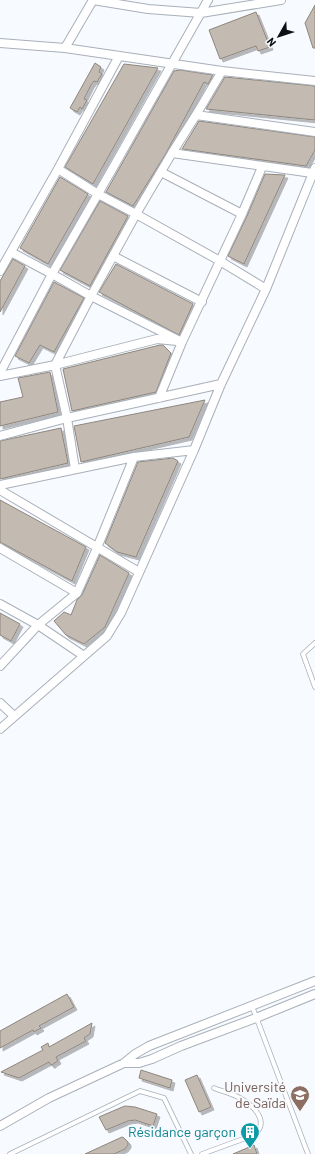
<svg xmlns="http://www.w3.org/2000/svg" width="315" height="1154" font-family="Barlow,sans-serif">
	<style>
		.building { fill: #c3bbb1; stroke: #8e867d; filter: url(#shadow) }
		.lines { fill: none; stroke-linecap: round; stroke-linejoin: round }
		.lane-casing { stroke: #a9b0ba; stroke-width: 5.5 }
		.street-casing { stroke: #a9b0ba; stroke-width: 10 }
		.lane { stroke: #fff; stroke-width: 4 }
		.street { stroke: #fff; stroke-width: 8 }
		.labels { text-anchor: middle; stroke-width: 3.5; stroke-linejoin: round; paint-order: stroke }
		.education-label { font-size: 14px; fill: #785e54; stroke: #f7fafe; text-anchor: end }
		.culture-label { font-size: 14px; fill: #0d838f; stroke: #f7fafe; text-anchor: end }
	</style>
	<defs>
		<filter id="shadow"><feDropShadow dx="3" dy="3" stdDeviation="0" flood-color="#0004"/></filter>
	</defs>
	<rect width="100%" height="100%" fill="#f7fafe"/>
	<path class="building" d="M315,5V48H313L305,23Z
		M256,12L270,47L258,51L256,46L220,59L209,30Z
		M95,63L101,67L99,72L102,74L97,82L94,81L91,85L84,99L87,100L82,109L80,107L77,112L70,108Z
		M124,64L158,68L93,184L65,167Z
		M180,70L213,75L208,84L204,82L165,155L133,206L106,192L174,71Z
		M225,77L315,86V120L206,109Z
		M199,121L315,137V150L306,166L182,149Z
		M265,174L285,175L244,264L228,256L247,216Z
		M60,177L88,194L48,264L20,248Z
		M100,201L128,216L90,286L60,270Z
		M13,259L25,266L0,312V281Z
		M116,264L193,304L179,335L99,292Z
		M54,282L84,298L54,352L40,345L29,363L15,356Z
		M160,345H163L171,353L156,392L72,411L63,369Z
		M50,372L58,412L0,426V402L23,397L18,378Z
		M205,400L189,437L81,462L74,426Z
		M61,428L68,463L0,479V441Z
		M173,458L178,461L136,557L117,552L105,543L138,462Z
		M0,500L86,547L72,581L0,542Z
		M100,555L129,573L105,627L84,644L66,635L54,621L64,612L71,615L77,600L82,595Z
		M0,613L20,624L11,641L0,635Z
		M67,994L74,1007L39,1026L41,1028L34,1032L33,1030L0,1048V1031Z
		M92,1023L90,1034L84,1038L86,1041L56,1057L58,1061L53,1064V1065H51L49,1062L19,1078L1,1072L43,1050L41,1047L48,1043L49,1047Z
		M141,1070L172,1080L170,1088L139,1078Z
		M197,1075L211,1107L199,1112L185,1080Z
		M125,1106L135,1107L157,1114L153,1126L135,1120L128,1121L106,1130L99,1117L120,1108Z
		M122,1137L124,1138L128,1142V1145L125,1149L114,1154H85Z
		M254,1145L257,1154H233Z"/>
	<g class="lines">
		<g class="lane-casing">
			<path id="lane" d="M315,643L303,654L315,687
				M252,1006L308,1154
				M10,1154L140,1091L164,1098L191,1154
				M202,1154L254,1135C271,1121 252,1104 238,1097C230,1093 221,1091 214,1088"/>
		</g>
		<g class="street-casing">
			<path id="street" d="M93,0L148,9L201,13L281,0
				M0,43L65,48L222,71L315,81
				M65,48L93,0
				M196,115L315,132
				M172,153L312,173
				M58,169L98,194L136,214L220,261L266,289
				M161,172L242,214
				M11,252L52,274L91,296L182,342
				M113,256L202,302
				M0,271L58,169L119,56
				M0,373L52,274L114,166L208,0
				M0,376L55,365L157,339L177,341
				M159,398L182,342L242,214L262,167
				M0,436L67,418L221,384
				M75,469L67,418L55,365L91,296L136,214L172,153L196,115L222,71
				M0,485L134,457L194,450
				M0,490L139,572
				M0,548L77,593
				M0,604L38,625L84,656
				M0,666L38,625L77,593L97,548L134,457
				M0,703L14,716
				M0,729L107,636L121,613L194,450L221,384L266,289L315,168
				M124,1063H139L152,1059L181,1046L256,1018L315,994
				M0,1126L49,1098L124,1063L135,1054L149,1046L315,981"/>
		</g>
		<use href="#lane" class="lane"/>
		<use href="#street" class="street"/>
	</g>
	<defs>
		<g id="university-pin" transform="scale(1)"><path d="M0 17L-7.5 6A9.5 9.5 0 1 1 7.5 6Z" fill="#8d6e63" stroke="#f7fafe"/><path d="M0-5L7-2L0 1L-7-2ZM-4 1L0 2.5L4 1V4Q0 6-4 4Z" fill="#fff"/></g>
		<g id="building-pin" transform="scale(1)"><path d="M0 17L-7.5 6A9.5 9.5 0 1 1 7.5 6Z" fill="#0f9aa8" stroke="#f7fafe"/><path d="M-4-6H4V6H1V3H-1V6H-4ZM-2.5-4.3h1.7v1.8h-1.7ZM.8-4.3h1.7v1.8H.8ZM-2.5-1h1.7V.8h-1.7ZM.8-1h1.7V.8H.8Z" fill="#fff"/></g>
	</defs>
	<g fill-rule="evenodd">
		<use href="#university-pin" x="300" y="1095"/>
		<use href="#building-pin" x="250" y="1132"/>
	</g>
	<g class="labels">
		<g class="education-label">
			<text x="286" y="1092">Université<tspan x="286" dy="16">de Saïda</tspan></text>
		</g>
		<g class="culture-label">
			<text x="236" y="1137">Résidance garçon</text>
		</g>
	</g>
	<g transform="translate(279 36) rotate(231)" stroke="#f7fafe" stroke-width="3" paint-order="stroke">
	<path d="M0-3L7 15L0 10L-7 15Z" fill="#0e1013"/>
	<text y="-6" font-size="11" font-weight="bold" text-anchor="middle" fill="#0e1013">N</text>
	</g>
</svg>
